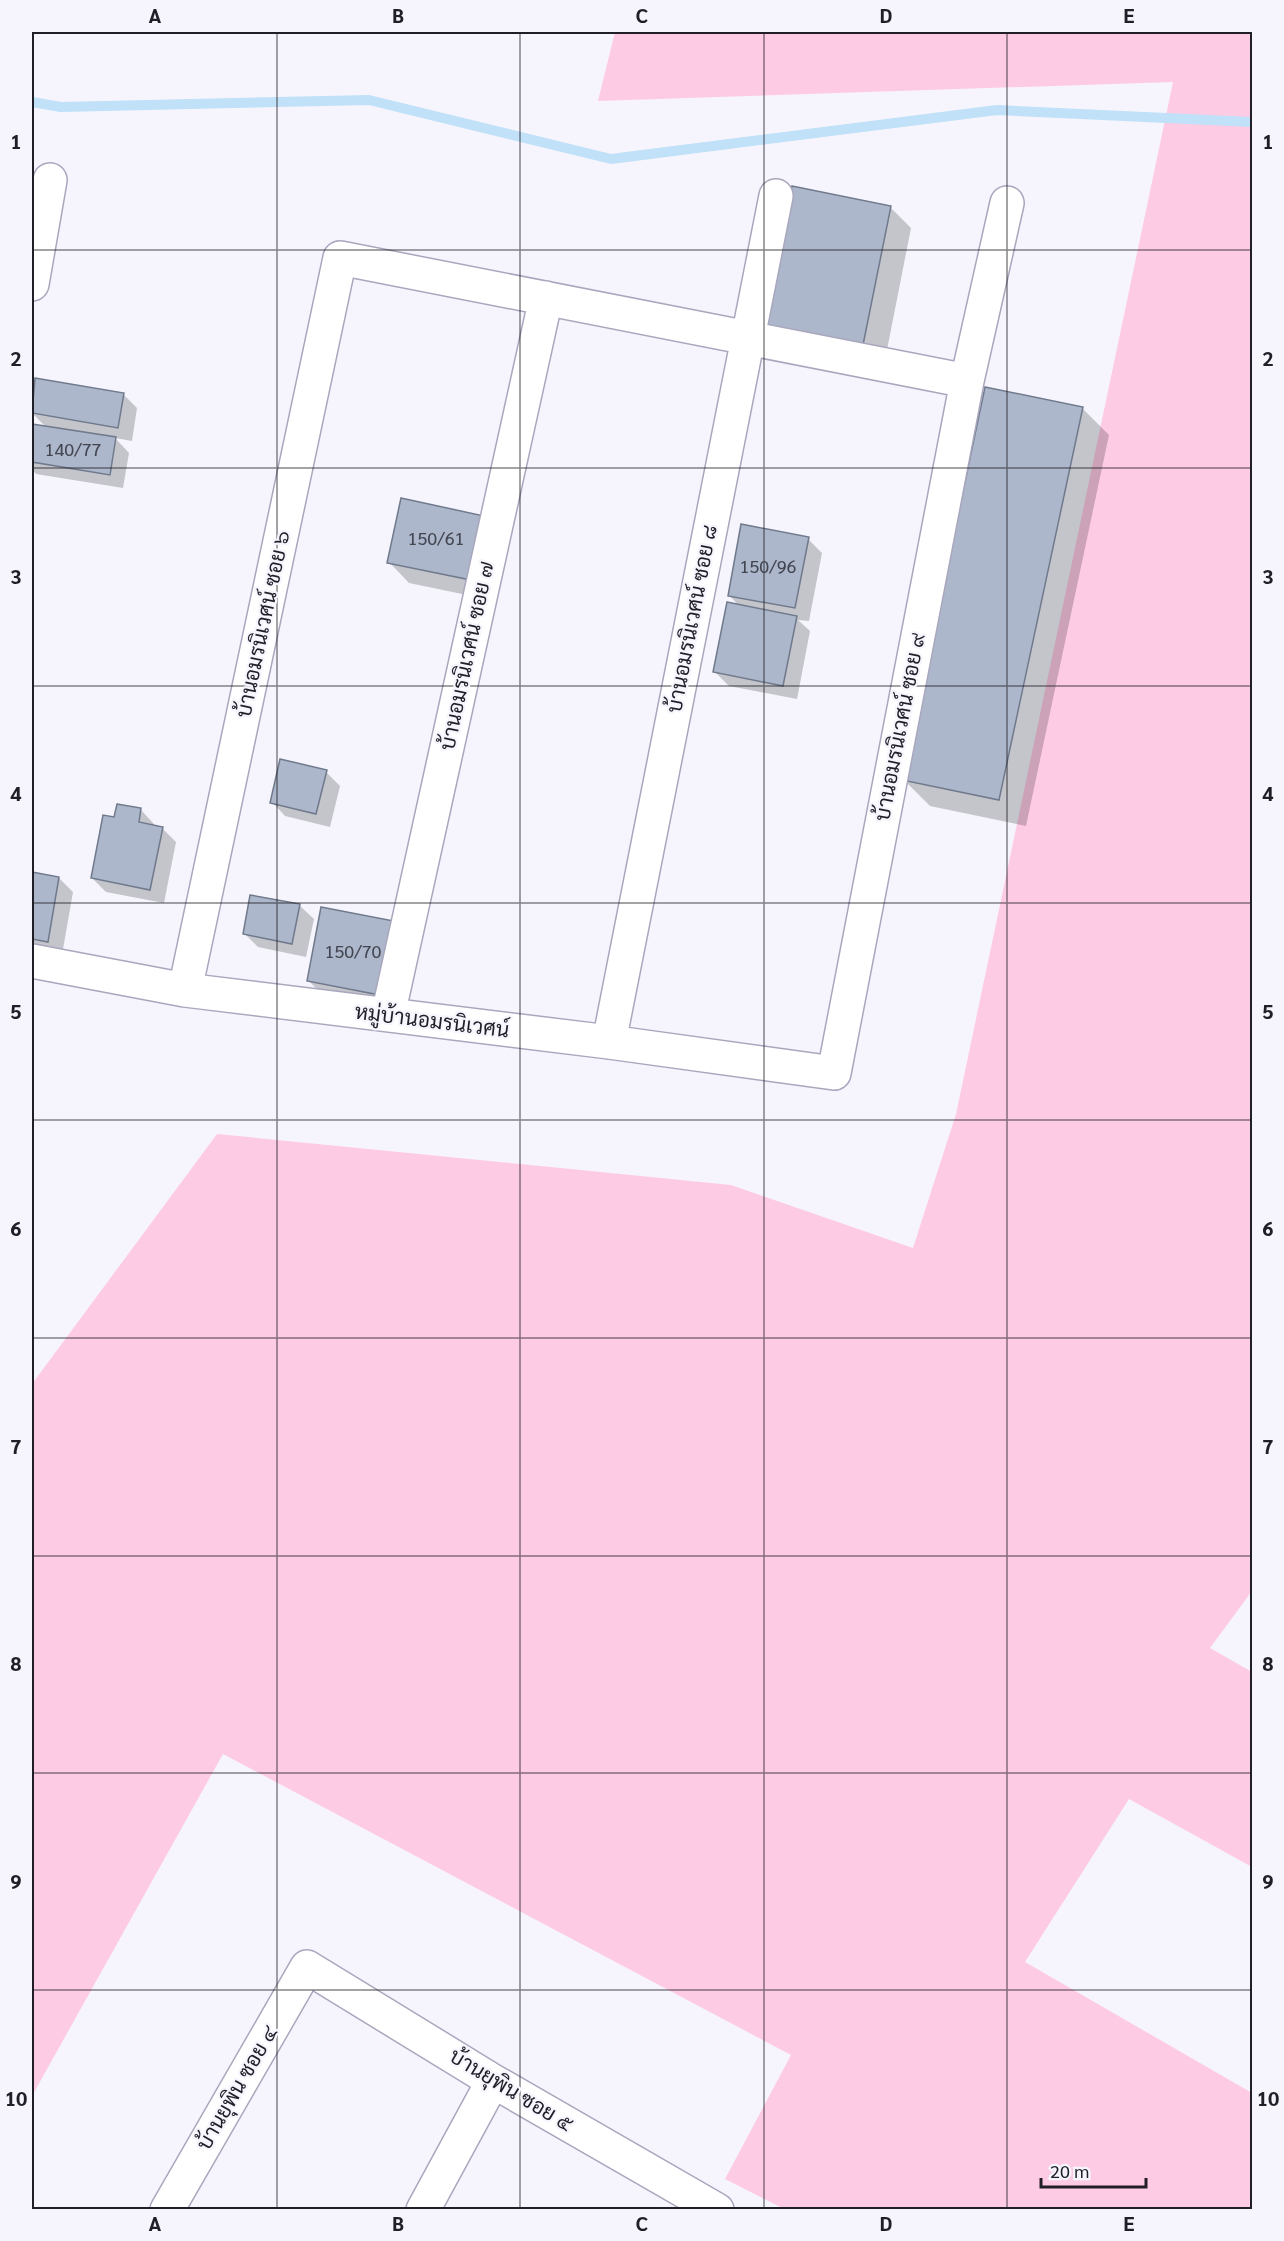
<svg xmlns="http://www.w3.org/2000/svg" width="1284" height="2241" font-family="Georgia,Sarabun,serif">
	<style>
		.green { fill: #fecbe5 }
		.shadow { fill: #0003 }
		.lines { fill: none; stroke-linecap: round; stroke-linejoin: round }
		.stream { stroke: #c0e1f7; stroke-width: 10 }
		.building { fill: #acb7cb; stroke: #707a8c; stroke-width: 1.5 }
		.street-casing { stroke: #a9a7bd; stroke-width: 36 }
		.street { stroke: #fff; stroke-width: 33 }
		.grid { fill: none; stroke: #201f27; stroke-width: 1.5; stroke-opacity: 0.55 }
		.labels { text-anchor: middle; stroke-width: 4.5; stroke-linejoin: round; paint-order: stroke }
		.number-label { font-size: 18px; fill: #434550 }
		.street-label { font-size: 21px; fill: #201f27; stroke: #f6f5fe }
		.neatline { fill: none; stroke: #201f27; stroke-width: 2 }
		.grid-label { font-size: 20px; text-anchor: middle; font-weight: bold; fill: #201f27 }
	</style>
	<rect width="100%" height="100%" fill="#f6f5fe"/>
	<path class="green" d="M615,32H1252V1591L1210,1648L1252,1672V1867L1129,1799L1025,1962L1252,2093V2209H784L725,2179L791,2055L223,1754L32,2096V1384L217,1134L731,1185L913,1248L956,1114L1173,82L598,101Z"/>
	<path class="shadow" d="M891,208L911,228L884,365L786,345Z
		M36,380L123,394L137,408L132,441L115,438L129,453L123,488L36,474L32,469V426L47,428L32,413Z
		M1082,408L1109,435L1026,826L930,806L903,779Z
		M402,500L491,600L409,583L389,562Z
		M808,539L822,553L809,621L798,620L810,631L797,699L729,686L715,672L740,607L729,595Z
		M326,772L340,786L330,827L285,816L272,802Z
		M141,810L154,824V827L162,828L176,842L164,903L106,892L92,878L115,819Z
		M32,874L59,878L73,892L62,955L32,950Z
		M300,906L314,919L306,957L258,947L244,933Z
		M419,944L405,1016L329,1002L309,981Z"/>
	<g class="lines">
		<path class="stream" d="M32,102L61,107L369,100L611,159L997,110L1252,122"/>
	</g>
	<path class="building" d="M792,186L891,206L863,345L764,325Z
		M35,378L124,393L118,428L32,413Z
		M985,387L1083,407L999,800L902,780Z
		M32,424L116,437L110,475L32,462Z
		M401,498L484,516L471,580L387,563Z
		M741,524L809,537L795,608L728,596Z
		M727,602L797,616L783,686L713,672Z
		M280,759L327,770L316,814L270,803Z
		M117,804L141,808L139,822L163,827L150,890L91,878L103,815L114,817Z
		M32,872L59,877L48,942L32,939Z
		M250,895L300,904L292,944L243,934Z
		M321,907L399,922L385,996L307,981Z"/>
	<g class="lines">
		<g class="street-casing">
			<path id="street" d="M32,284L50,180
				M32,961L185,990L609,1042L834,1073L967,381L1007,203
				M185,990L340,258L967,381
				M388,1015L546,298
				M609,1042L776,196
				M167,2210L307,1967L493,2081L717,2210
				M423,2210L493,2081"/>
		</g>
		<use href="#street" class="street"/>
	</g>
	<path class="grid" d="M277,32V2210M520,32V2210M764,32V2210M1007,32V2210M32,250H1252M32,468H1252M32,686H1252M32,903H1252M32,1120H1252M32,1338H1252M32,1556H1252M32,1773H1252M32,1990H1252"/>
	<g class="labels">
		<g class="number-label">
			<text x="73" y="456">140/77</text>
			<text x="436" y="545">150/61</text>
			<text x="768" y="573">150/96</text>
			<text x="353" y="958">150/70</text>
		</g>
		<g class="street-label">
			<text transform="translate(692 619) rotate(-79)" y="7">บ้านอมรนิเวศน์ ซอย ๘</text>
			<text transform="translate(263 624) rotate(-78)" y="7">บ้านอมรนิเวศน์ ซอย ๖</text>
			<text transform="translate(467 656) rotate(-78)" y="7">บ้านอมรนิเวศน์ ซอย ๗</text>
			<text transform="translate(900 727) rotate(-79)" y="7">บ้านอมรนิเวศน์ ซอย ๙</text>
			<text transform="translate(432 1021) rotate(7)" y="7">หมู่บ้านอมรนิเวศน์</text>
			<text transform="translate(237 2088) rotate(-60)" y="7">บ้านยุพิน ซอย ๔</text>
			<text transform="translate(511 2090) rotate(31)" y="7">บ้านยุพิน ซอย ๕</text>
		</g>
	</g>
	<rect width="1284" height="2241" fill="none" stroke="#f6f5fe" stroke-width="66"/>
	<path d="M1041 2178v9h105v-9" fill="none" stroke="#201f27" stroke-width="3"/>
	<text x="1050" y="2178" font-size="18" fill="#201f27" stroke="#f6f5fe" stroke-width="4.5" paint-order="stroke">20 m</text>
	<rect x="33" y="33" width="1218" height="2175" class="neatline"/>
	<g class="grid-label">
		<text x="155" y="23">A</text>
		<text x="398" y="23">B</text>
		<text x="642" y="23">C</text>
		<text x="886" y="23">D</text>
		<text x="1129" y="23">E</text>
		<text x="16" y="149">1</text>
		<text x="1268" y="149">1</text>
		<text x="16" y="366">2</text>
		<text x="1268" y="366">2</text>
		<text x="16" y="584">3</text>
		<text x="1268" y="584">3</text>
		<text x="16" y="801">4</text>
		<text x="1268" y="801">4</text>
		<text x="16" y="1019">5</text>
		<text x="1268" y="1019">5</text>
		<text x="16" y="1236">6</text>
		<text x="1268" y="1236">6</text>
		<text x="16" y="1454">7</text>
		<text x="1268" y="1454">7</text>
		<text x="16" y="1671">8</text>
		<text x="1268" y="1671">8</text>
		<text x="16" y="1889">9</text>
		<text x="1268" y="1889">9</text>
		<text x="16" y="2106">10</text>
		<text x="1268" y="2106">10</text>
		<text x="155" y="2231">A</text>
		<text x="398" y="2231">B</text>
		<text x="642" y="2231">C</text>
		<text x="886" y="2231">D</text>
		<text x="1129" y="2231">E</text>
	</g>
</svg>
